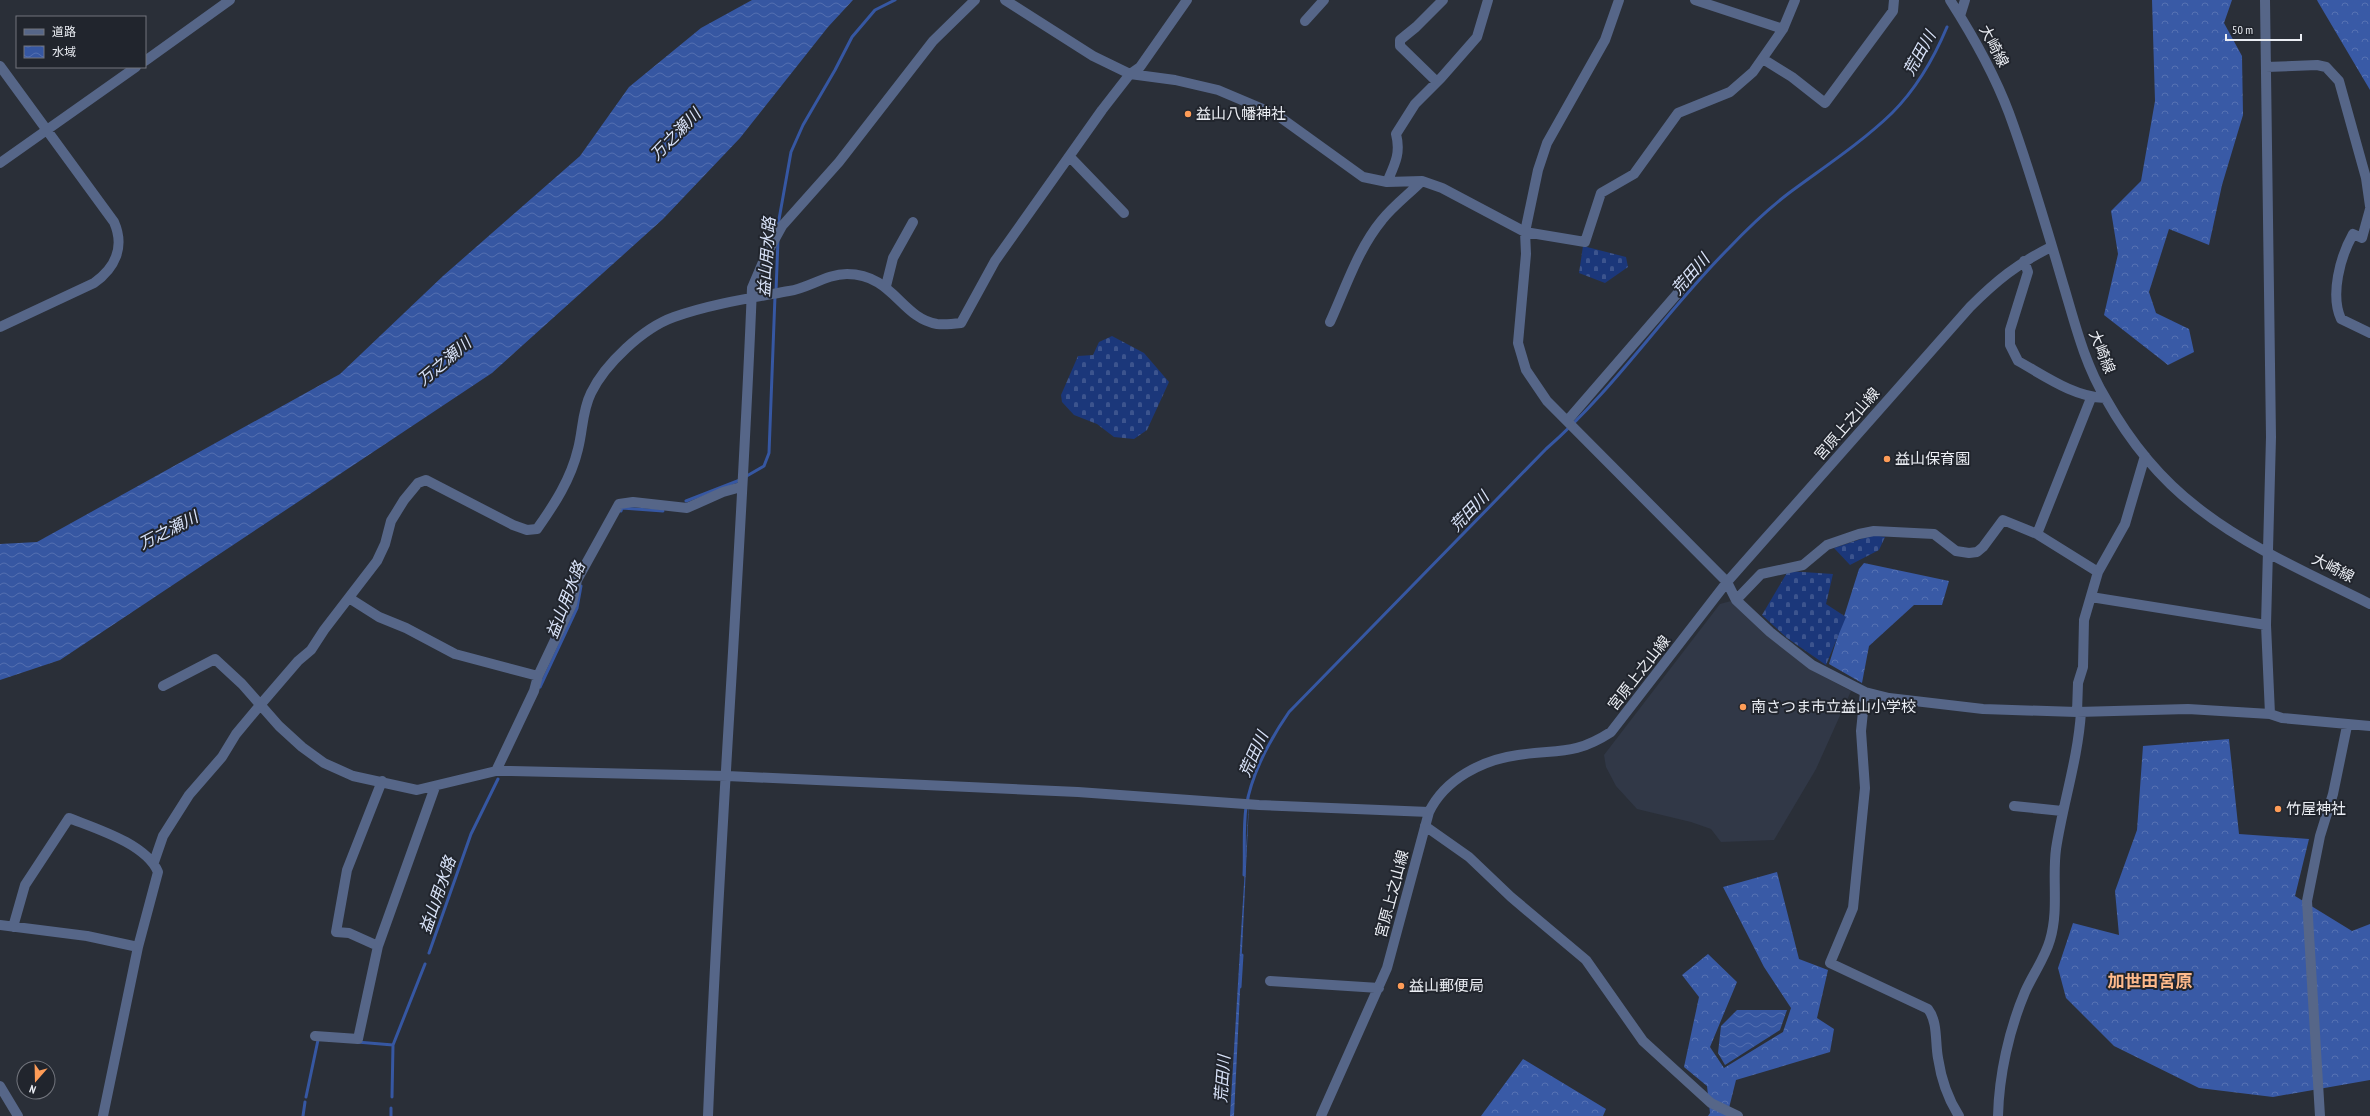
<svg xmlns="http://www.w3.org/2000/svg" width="2370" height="1116" font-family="'PT Sans Narrow','Noto Sans JP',sans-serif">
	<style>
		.built { fill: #313847 }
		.forest { fill: url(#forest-crowns) }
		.cemetery { fill: url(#cemetery-stones) }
		.water { fill: url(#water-waves) }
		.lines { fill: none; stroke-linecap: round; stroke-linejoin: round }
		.stream { stroke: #3657a2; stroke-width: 3 }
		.minor { stroke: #566688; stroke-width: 10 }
		.poi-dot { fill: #fe9c57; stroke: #21252d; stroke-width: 1.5 }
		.labels { text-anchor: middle; stroke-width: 4; stroke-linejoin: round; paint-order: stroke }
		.street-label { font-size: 15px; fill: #ebeef4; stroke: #21252d }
		.poi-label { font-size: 15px; fill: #ebeef4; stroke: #21252d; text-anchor: start }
		.water-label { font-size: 16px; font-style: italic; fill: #dae4fa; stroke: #21252d }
		.quarter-label { font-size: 17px; font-weight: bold; fill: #ffba8c; stroke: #21252d }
	</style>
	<defs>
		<pattern id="forest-crowns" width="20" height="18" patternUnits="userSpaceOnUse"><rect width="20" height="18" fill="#395aa6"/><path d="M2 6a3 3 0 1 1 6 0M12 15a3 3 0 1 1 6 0" fill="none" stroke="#5672b3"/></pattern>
		<pattern id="cemetery-stones" width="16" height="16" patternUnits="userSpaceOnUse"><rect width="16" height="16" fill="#1b377a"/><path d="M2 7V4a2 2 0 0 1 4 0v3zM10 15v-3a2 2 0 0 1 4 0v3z" fill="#3c548e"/></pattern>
		<pattern id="water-waves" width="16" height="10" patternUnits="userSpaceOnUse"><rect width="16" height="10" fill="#3657a2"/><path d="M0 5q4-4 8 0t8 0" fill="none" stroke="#536fb0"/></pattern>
	</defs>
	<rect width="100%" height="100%" fill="#2a2f38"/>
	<path class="built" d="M1731,601L1766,635L1815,672L1851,691L1816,769L1774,840L1721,842L1711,829L1691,822L1637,809L1616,786L1606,767L1604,755L1720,604Z"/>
	<path class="forest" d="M2152,0H2232L2224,23L2242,56L2243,115L2222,185L2209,245L2169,229L2149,292L2156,313L2189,329L2194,352L2168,365L2104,315L2118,254L2111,211L2141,181L2155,101Z
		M2317,0H2370V90L2318,2Z
		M1864,563L1949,581L1942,605H1914L1869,646L1862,683L1829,664L1859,569Z
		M2229,739L2239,834L2309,839L2295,896L2352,931L2370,924V1080L2273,1097L2199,1088L2114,1046L2066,998L2058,968L2073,923L2119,935L2115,891L2137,830L2143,746Z
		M1777,872L1799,959L1828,970L1817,1018L1834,1029L1830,1052L1736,1080L1727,1116H1708L1710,1113L1707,1086L1684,1067L1699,997L1682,975L1708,954L1737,982L1710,1047L1724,1068L1783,1032L1791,1008L1764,967L1723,887Z
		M1523,1059L1606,1109L1603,1116H1481Z"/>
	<path class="cemetery" d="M1583,246L1626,257L1628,267L1605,283L1579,273Z
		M1112,336L1144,353L1169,382L1147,430L1134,439L1114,437L1097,424L1074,415L1062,402L1061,395L1078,356L1093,355L1099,342Z
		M1873,535L1885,537L1879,550L1850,565L1834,548Z
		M1788,571L1833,574L1826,604L1846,617L1826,665L1787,638L1762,615Z"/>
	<path class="water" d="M752,0H853L828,27L740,138L663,219L492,373L60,660L0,680V544L37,542L340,374L443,276L580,156L629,87L701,28Z
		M1250,784L1234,1116H1230Z
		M1737,1010H1787L1780,1030L1725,1065L1718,1053L1721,1026Z"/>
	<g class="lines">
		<path class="stream" d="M778,225L791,152L803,125L835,70L852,37L875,10L895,0
			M776,291L778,240
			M745,477L764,466L769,453L775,296
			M686,501L740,480
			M621,511L622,508L663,511
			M540,687L577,608L581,586
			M1244,875C1245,853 1243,829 1246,807C1252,772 1269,741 1289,712L1546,449C1615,389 1665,312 1729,248C1748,228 1768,209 1789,193C1824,167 1861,143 1892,113C1916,89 1934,58 1947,27
			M429,953L471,834L498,779
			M1240,987L1242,955
			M357,1042L393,1045
			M306,1097L318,1040
			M392,1097L393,1045L425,964
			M303,1116L305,1102
			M391,1116V1108"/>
		<path class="minor" d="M1005,0L1093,56L1130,74L1175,80L1218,90L1277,115L1363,177L1387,182L1422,181L1442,188L1525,232L1585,242L1601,193L1634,174L1678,113L1730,92L1753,72L1783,29L1795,0
			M1619,0L1605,40L1547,143L1538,170L1525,232L1526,254L1518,343L1526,370L1547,401L1727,582L1736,600L1770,632L1812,665L1865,692L1889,698L1983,709L2077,712L2188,709L2270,714L2282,718L2370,726
			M1695,0L1783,29
			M1950,0C1973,36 1994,73 2009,113C2030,170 2047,229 2064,287C2075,324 2085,365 2106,399C2129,440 2160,479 2198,508C2249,548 2312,575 2370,604
			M2265,0L2271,437L2266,625L2270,714
			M1960,16L1965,0
			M1305,21L1324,0
			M1763,59L1792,77L1825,103L1893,11L1894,0
			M145,61L230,0
			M0,66L114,222C125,247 115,268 94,283L0,327
			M2266,67L2317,65L2326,67L2339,81L2366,178L2370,206
			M1437,82L1400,46V40L1416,27L1443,0
			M1070,157L1124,213
			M0,163L136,67
			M1387,182C1395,164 1401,153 1396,134L1415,104L1441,78L1477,37L1488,0
			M2370,209L2362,238L2353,234C2340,257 2330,295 2341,319L2370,333
			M2024,261L2028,272L2010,330V345L2018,361C2045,376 2074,397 2105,398
			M886,286L893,258L913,222
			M1330,322C1346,287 1358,249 1382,220C1393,206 1409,194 1422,181
			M1567,421L1683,287
			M2037,534L2091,398
			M2091,597L2266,625
			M349,598L379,617L406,628L455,654L538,676L572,604L577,580L619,504L633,502L687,508L723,492L741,487
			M1736,600L1761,574L1803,565L1827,545L1859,534L1874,531L1934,534L1956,551L1969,553L1977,552L1983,547L2003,520L2037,534L2098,572
			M163,686L215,659L242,684L279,726L302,747L324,763L353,776L417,790L496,771H511L727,776L1078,792L1259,805L1429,812
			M1865,692L1861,731L1865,788L1853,908L1830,963L1928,1009C1938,1022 1935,1042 1938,1058C1941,1078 1948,1099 1959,1116
			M2077,712L2078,683L2083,667L2084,620L2098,572L2125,524L2145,456
			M496,771L534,691L538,676
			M2014,806L2062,811
			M1425,826L1469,857L1511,897L1586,960L1643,1041L1711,1103L1738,1116
			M154,862L163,836L189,795L222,757L236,734L261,704L298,661L311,650L324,630L377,561L385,544L391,521L404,500L418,483L426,480L513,525L527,530L537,529C554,505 571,479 578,449C583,430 582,411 591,393C605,364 643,328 674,317C711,304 751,298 789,291C809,288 826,274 847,274C893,274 901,318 937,324C945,325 953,324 961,323L995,261L1102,110L1130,74L1140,67L1187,0
			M0,925L87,936L138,947
			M13,927L25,885L69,818C97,829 146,844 158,872L138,947L103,1116
			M378,946L349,933L336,932L347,870L382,781
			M1270,981L1379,988
			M315,1036L358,1039L378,946L435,787
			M0,1086L18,1116
			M708,1116C719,840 741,565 752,288L766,255L782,226L839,162L933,41L975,0
			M1321,1116L1387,968L1429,812C1445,779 1482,760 1518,755C1558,749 1574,756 1611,732L1727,582L1970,307C1997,280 2017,264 2051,247
			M1998,1116C1999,1075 2009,1030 2025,992C2033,974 2045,958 2050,940C2059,910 2052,879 2056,849C2063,803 2078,759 2081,712
			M2320,1116L2307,901L2320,836L2333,794L2347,726"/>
	</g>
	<g class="poi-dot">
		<circle cx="1188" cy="114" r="4"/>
		<circle cx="1887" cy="459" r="4"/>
		<circle cx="1743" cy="707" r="4"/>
		<circle cx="2278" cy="809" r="4"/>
		<circle cx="1401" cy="986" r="4"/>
	</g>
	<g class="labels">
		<g class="street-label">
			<text transform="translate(1994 46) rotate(62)" y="5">大崎線</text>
			<text transform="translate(2102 352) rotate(68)" y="5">大崎線</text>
			<text transform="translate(1847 424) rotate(-49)" y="5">宮原上之山線</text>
			<text transform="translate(2333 568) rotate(27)" y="5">大崎線</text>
			<text transform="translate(1639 673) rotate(-52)" y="5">宮原上之山線</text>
			<text transform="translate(1392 894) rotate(-75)" y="5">宮原上之山線</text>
		</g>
		<g class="poi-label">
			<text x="1196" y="119">益山八幡神社</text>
			<text x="1895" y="464">益山保育園</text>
			<text x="1751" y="712">南さつま市立益山小学校</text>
			<text x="2286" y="814">竹屋神社</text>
			<text x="1409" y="991">益山郵便局</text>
		</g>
		<g class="water-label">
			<text transform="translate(1919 53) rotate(-61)" y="6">荒田川</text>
			<text transform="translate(675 134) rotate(-46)" y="6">万之瀬川</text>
			<text transform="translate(766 257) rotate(-86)" y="6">益山用水路</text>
			<text transform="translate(1690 274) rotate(-49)" y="6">荒田川</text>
			<text transform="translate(444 361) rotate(-40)" y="6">万之瀬川</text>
			<text transform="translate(1469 511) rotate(-46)" y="6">荒田川</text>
			<text transform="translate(168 530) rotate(-27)" y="6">万之瀬川</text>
			<text transform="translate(565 600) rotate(-69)" y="6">益山用水路</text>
			<text transform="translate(1253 754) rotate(-66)" y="6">荒田川</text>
			<text transform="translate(437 895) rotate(-71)" y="6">益山用水路</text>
			<text transform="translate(1222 1079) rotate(-86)" y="6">荒田川</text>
		</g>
		<g class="quarter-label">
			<text x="2150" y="987">加世田宮原</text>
		</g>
	</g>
	<rect x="16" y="16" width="130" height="52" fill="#21252d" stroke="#72757d"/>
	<rect x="24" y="29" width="20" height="6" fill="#566688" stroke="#72757d"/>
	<text x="52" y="36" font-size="12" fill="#ebeef4">道路</text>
	<rect x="24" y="46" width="20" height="12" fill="url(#water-waves)" stroke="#72757d"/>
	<text x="52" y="56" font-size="12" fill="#ebeef4">水域</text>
	<g transform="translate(36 1080) rotate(200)"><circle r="19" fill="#21252d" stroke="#72757d"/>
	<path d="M0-3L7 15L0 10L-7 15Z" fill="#fe9c57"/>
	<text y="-6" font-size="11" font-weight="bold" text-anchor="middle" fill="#ebeef4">N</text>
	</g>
	<path d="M2226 34v6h75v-6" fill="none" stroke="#ebeef4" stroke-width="2"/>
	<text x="2232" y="34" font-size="12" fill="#ebeef4" stroke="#21252d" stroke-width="3" paint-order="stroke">50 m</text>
</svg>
